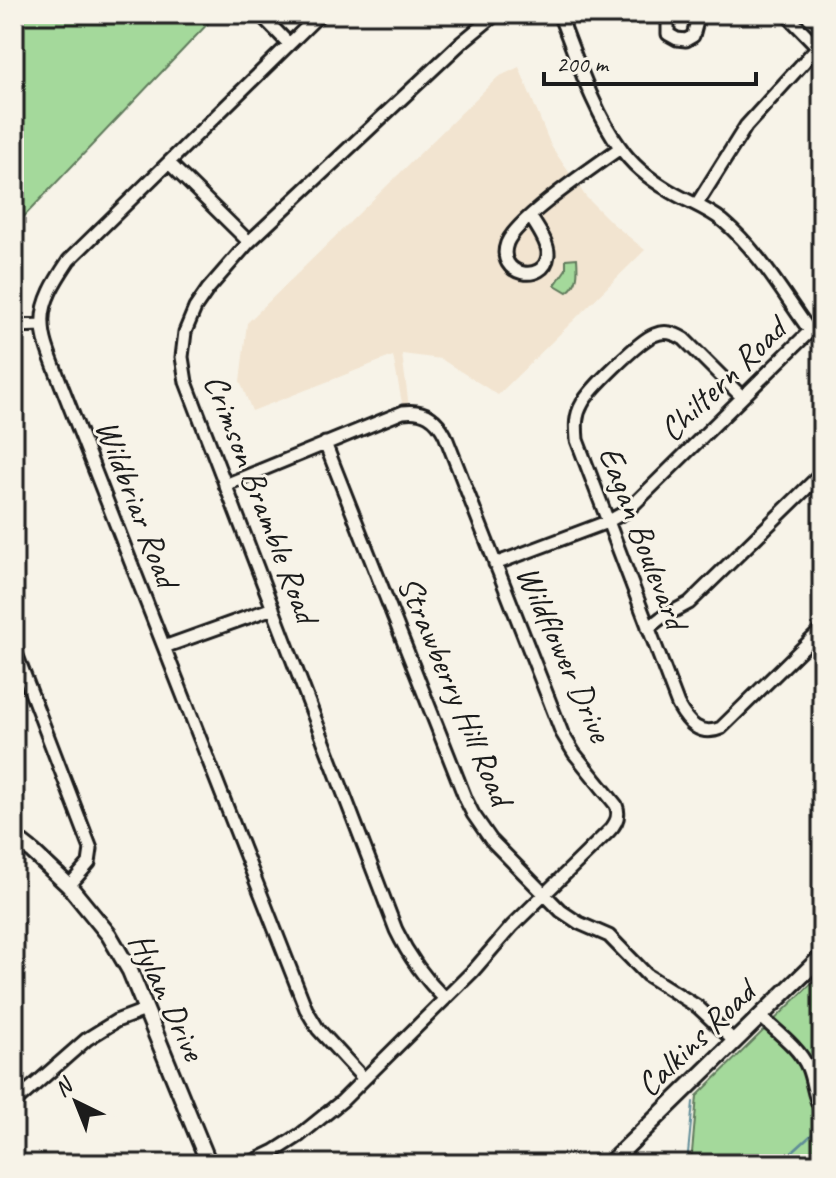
<svg xmlns="http://www.w3.org/2000/svg" width="836" height="1178" font-family="Caveat,sans-serif">
	<style>
		.built { fill: #f2e4d0 }
		.green { fill: #a4d99b; stroke: #607a5c; stroke-width: 2 }
		.lines { fill: none; stroke-linecap: round; stroke-linejoin: round }
		.stream { stroke: #5f8c98; stroke-width: 2 }
		.minor-casing { stroke: #1c1c1c; stroke-width: 17 }
		.major-casing { stroke: #1c1c1c; stroke-width: 20 }
		.minor { stroke: #f7f3e8; stroke-width: 11 }
		.major { stroke: #f7f3e8; stroke-width: 14 }
		.labels { text-anchor: middle; stroke-width: 6; stroke-linejoin: round; paint-order: stroke }
		.street-label { font-size: 34px; fill: #1c1c1c; stroke: #f7f3e8 }
	</style>
	<rect width="100%" height="100%" fill="#f7f3e8"/>
	<filter id="ink" filterUnits="userSpaceOnUse"><feTurbulence type="fractalNoise" baseFrequency=".0125" numOctaves="2"/><feDisplacementMap in="SourceGraphic" scale="16" xChannelSelector="R" yChannelSelector="G"/><feConvolveMatrix kernelMatrix="1 2 1 2 8 2 1 2 1" color-interpolation-filters="sRGB"/></filter>
	<g filter="url(#ink)">
		<path class="built" d="M519,67L551,146L586,197L612,223L645,250L498,395L441,359L402,354L409,407L403,408L393,356L252,411L240,381L247,323L498,77Z"/>
		<path class="green" d="M21,14H217L14,227V40Z
			M577,258C578,272 579,284 567,292L555,285L566,269V259Z
			M822,973V1164H691L697,1096Z"/>
		<g class="lines">
			<path class="stream" d="M687,1164L693,1102
				M779,1164L822,1125"/>
			<g class="minor-casing">
				<path id="minor" d="M260,14L289,44
					M320,14L69,260C57,278 41,301 43,324C43,341 51,358 57,374L306,1009L318,1029L364,1079
					M559,14C576,56 593,111 620,147C632,165 651,180 670,191C688,202 707,208 723,221C759,251 783,294 810,331
					M672,14L668,22V34L677,39L686,40L693,36L699,14
					M786,14L817,46
					M169,163L249,242
					M697,204L746,126L822,42
					M530,216C536,226 549,243 548,255C545,285 495,276 507,243C517,218 595,166 620,148
					M14,326L43,325
					M742,397L684,339C674,333 665,330 654,335C640,340 589,390 582,404C575,416 576,427 577,440L678,705C688,723 700,737 721,728L822,629
					M325,443L466,800L473,814L491,840L561,911L579,923L609,936L647,975L698,1007L734,1041
					M225,485L403,412C423,409 436,417 445,435L562,733L574,753L616,805C620,815 617,823 609,831L512,926L473,971L342,1101L300,1135L275,1151L248,1164
					M495,564L607,522L627,511L810,331L822,324
					M648,628L661,618L689,603L822,473
					M164,647L273,608
					M14,648L91,849L89,863L69,886
					M445,999C424,978 409,957 396,930L186,382L182,357L185,332L195,308L208,289L249,242L462,42L496,14
					M760,1016C776,1031 800,1048 808,1068C814,1083 813,1097 822,1111
					M14,1103L87,1039L116,1021L145,1010"/>
			</g>
			<g class="major-casing">
				<path id="major" d="M14,837L33,852L69,886L109,935L130,971L209,1164
					M609,1164L822,956"/>
			</g>
			<use href="#minor" class="minor"/>
			<use href="#major" class="major"/>
		</g>
	</g>
	<g class="labels">
		<g class="street-label">
			<text transform="translate(722 379) rotate(-44)" y="12">Chiltern Road</text>
			<text transform="translate(262 498) rotate(69)" y="12">Crimson Bramble Road</text>
			<text transform="translate(138 503) rotate(69)" y="12">Wildbriar Road</text>
			<text transform="translate(644 537) rotate(69)" y="12">Eagan Boulevard</text>
			<text transform="translate(565 653) rotate(66)" y="12">Wildflower Drive</text>
			<text transform="translate(456 690) rotate(67)" y="12">Strawberry Hill Road</text>
			<text transform="translate(168 996) rotate(65)" y="12">Hylan Drive</text>
			<text transform="translate(695 1038) rotate(-44)" y="12">Calkins Road</text>
		</g>
	</g>
	<rect width="836" height="1178" fill="none" stroke="#f7f3e8" stroke-width="48"/>
	<rect x="24" y="24" width="788" height="1130" fill="none" stroke="#1c1c1c" stroke-width="3" filter="url(#ink)"/>
	<g transform="translate(76 1102) rotate(317)" stroke="#f7f3e8" stroke-width="6" paint-order="stroke">
	<path d="M0-6L14 30L0 20L-14 30Z" fill="#1c1c1c"/>
	<text y="-12" font-size="22" font-weight="bold" text-anchor="middle" fill="#1c1c1c">N</text>
	</g>
	<path d="M544 72v12h212v-12" fill="none" stroke="#1c1c1c" stroke-width="4"/>
	<text x="556" y="72" font-size="24" fill="#1c1c1c" stroke="#f7f3e8" stroke-width="6" paint-order="stroke">200 m</text>
</svg>
